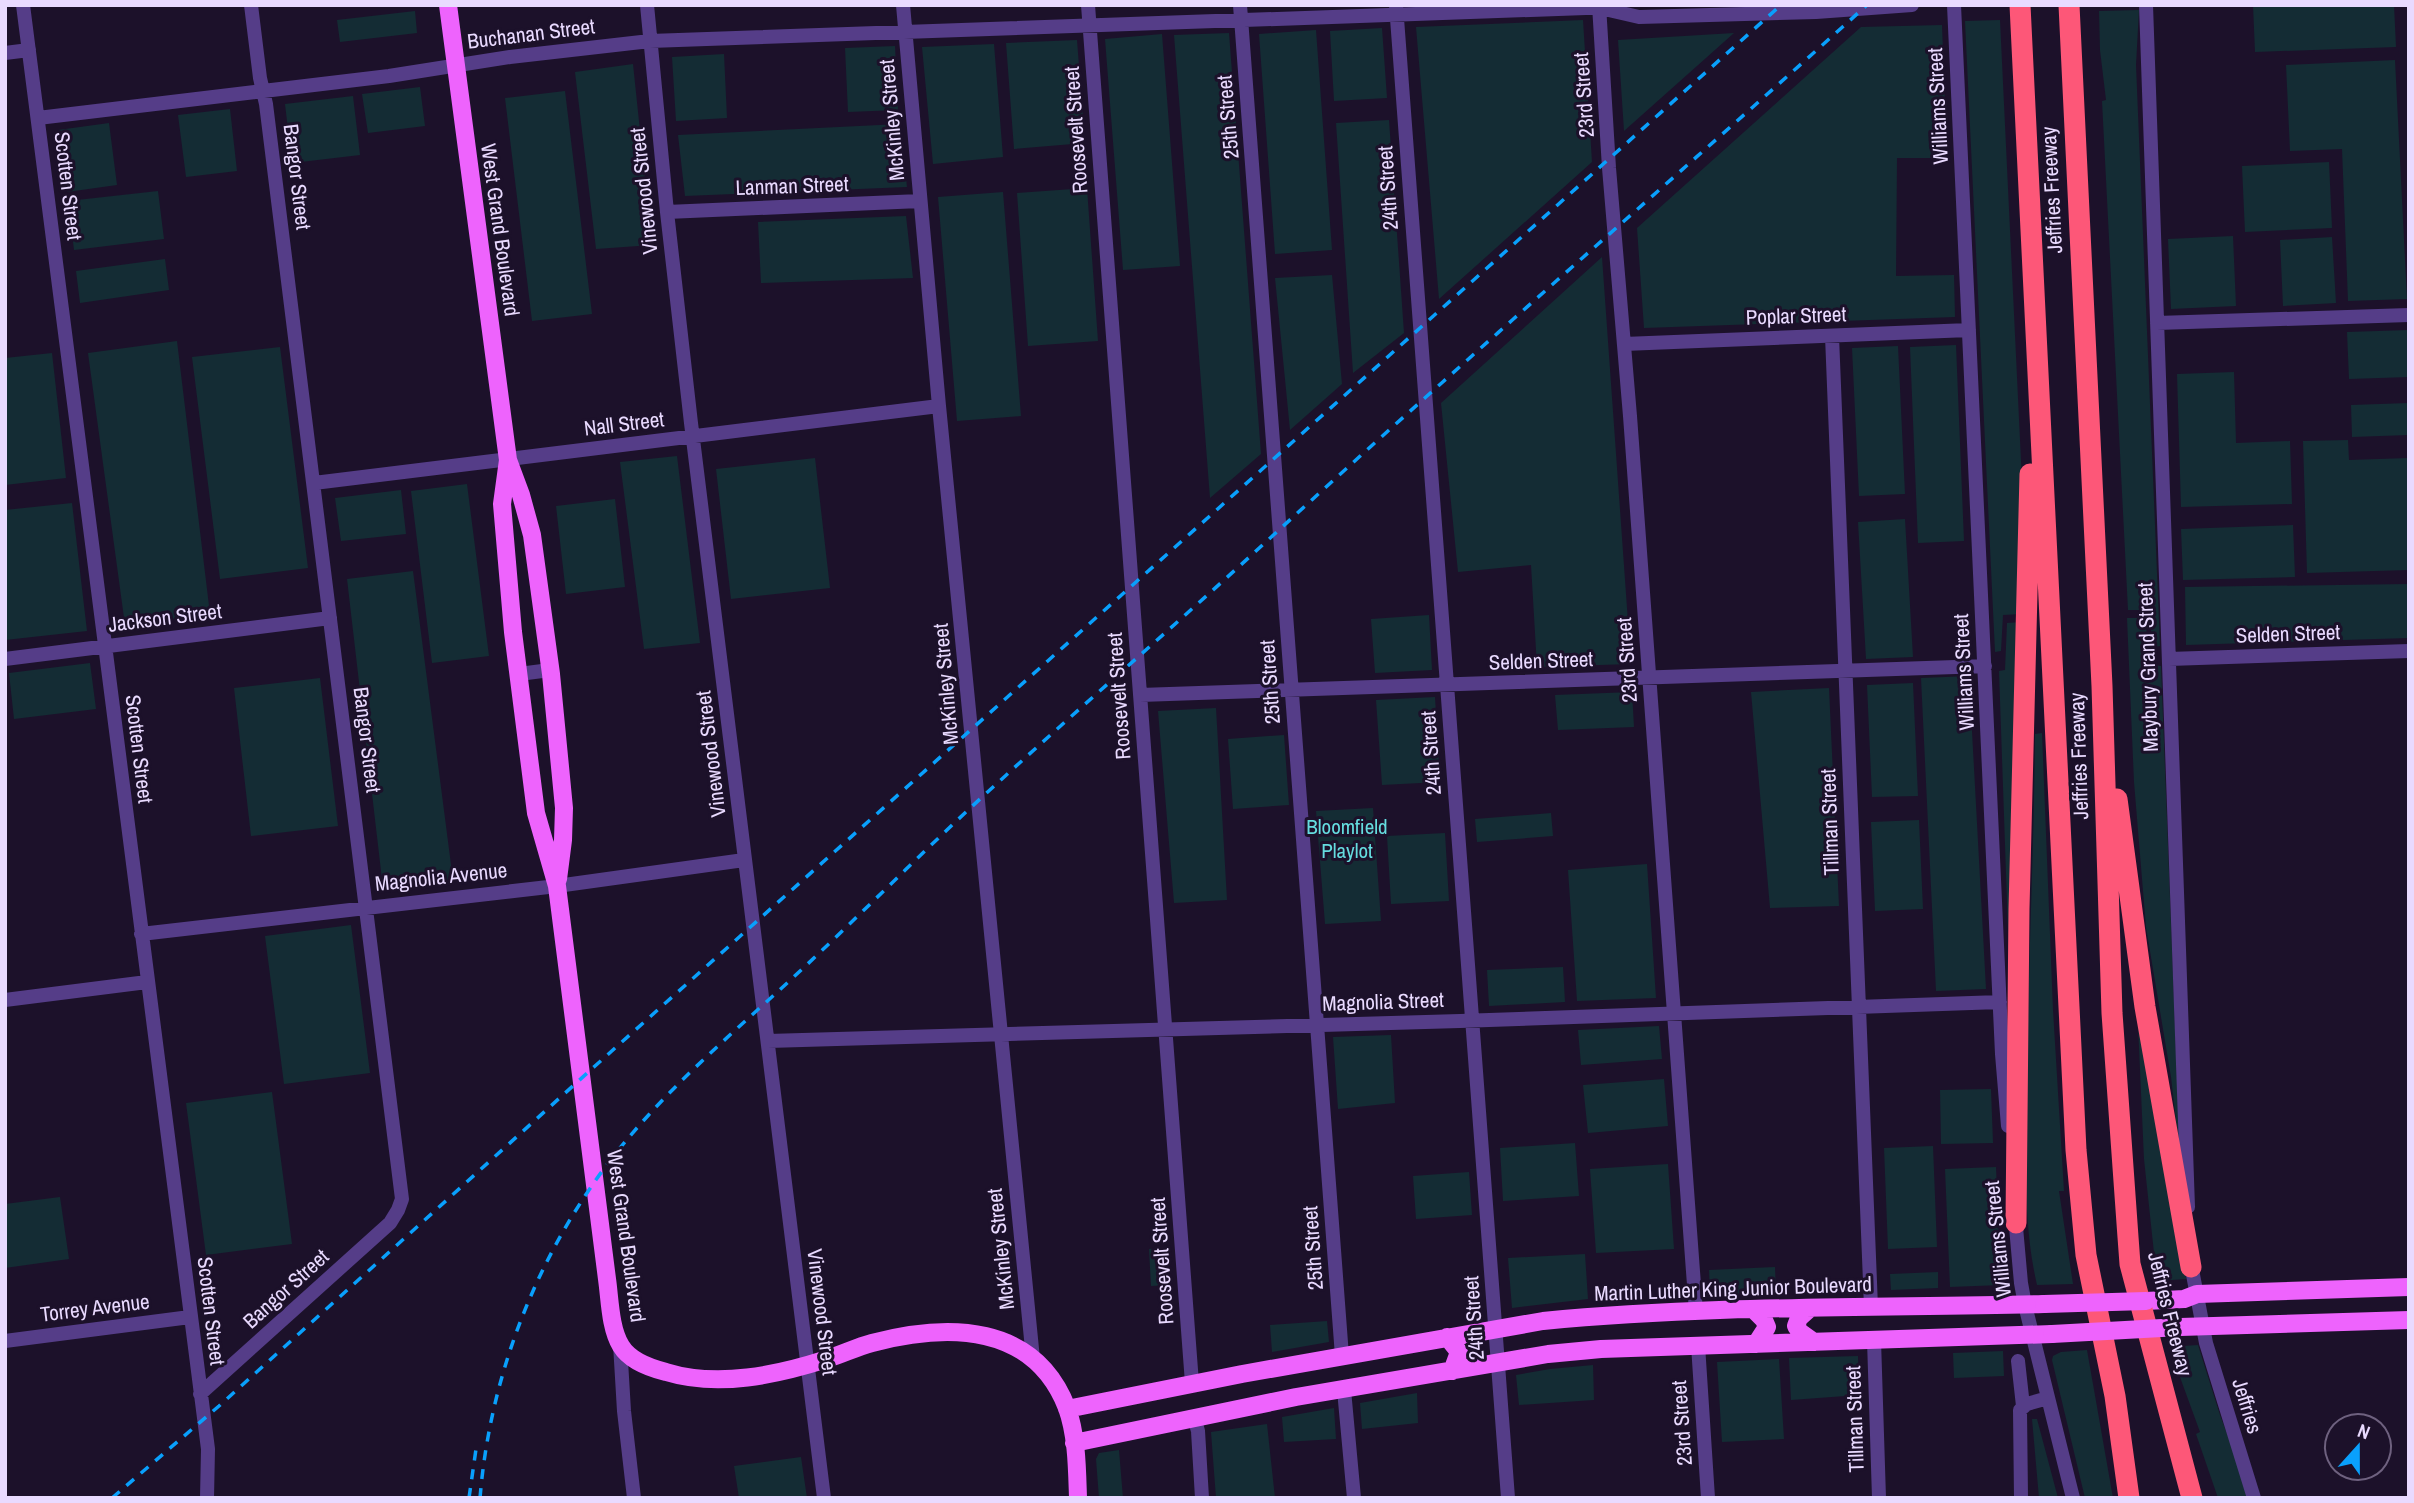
<svg xmlns="http://www.w3.org/2000/svg" width="2414" height="1503" font-family="'Archivo Narrow',sans-serif">
	<style>
		.green { fill: #142c34 }
		.lines { fill: none; stroke-linecap: round; stroke-linejoin: round }
		.minor { stroke: #553d88; stroke-width: 14 }
		.major { stroke: #ee63fd; stroke-width: 18 }
		.highway { stroke: #fd5778; stroke-width: 21 }
		.rail { stroke: #09a0fc; stroke-width: 3.5; stroke-dasharray: 10 9; stroke-linecap: butt }
		.major-bridge { stroke: #ee63fd; stroke-width: 18 }
		.labels { text-anchor: middle; stroke-width: 6; stroke-linejoin: round; paint-order: stroke }
		.street-label { font-size: 21px; fill: #e9daff; stroke: #1c112a }
		.park-label { font-size: 21px; fill: #65dcdf; stroke: #1c112a }
	</style>
	<rect width="100%" height="100%" fill="#1c112a"/>
	<path class="green" d="M2253,5H2394L2396,47L2255,52Z
		M2139,10L2136,65L2160,646L2154,647L2147,610H2128L2102,101L2106,100L2100,50L2099,11Z
		M415,11L417,33L340,42L337,20Z
		M1583,20L1592,162L1439,299L1416,27Z
		M2000,20L2022,482V614L2003,615L2001,651L1995,652L1965,21Z
		M1942,25L1947,158H1897L1896,276L1954,275L1955,317L1644,328L1637,228L1861,27Z
		M1382,28L1387,98L1334,101L1330,31Z
		M1316,30L1332,250L1275,254L1259,34Z
		M1229,33L1261,454L1210,498L1174,35Z
		M1734,33L1624,131L1618,40Z
		M1162,34L1180,266L1123,270L1105,39Z
		M1077,40L1085,143L1014,149L1006,43Z
		M994,44L1003,157L933,164L922,47Z
		M895,46L898,110L848,112L845,48Z
		M724,54L727,118L676,121L672,57Z
		M2395,60L2407,299L2348,301L2342,149L2290,151L2286,65Z
		M633,64L652,245L596,249L575,72Z
		M420,87L425,126L368,133L362,94Z
		M565,91L592,314L532,321L505,98Z
		M353,96L360,155L292,163L285,104Z
		M230,109L237,171L186,177L178,115Z
		M1389,120L1404,333L1353,373L1336,123Z
		M109,123L117,185L67,192L58,130Z
		M900,124L907,187L685,196L678,135Z
		M2329,162L2332,228L2245,232L2242,166Z
		M1087,188L1098,341L1028,346L1017,193Z
		M158,191L164,239L74,250L68,201Z
		M1003,192L1021,416L957,421L938,197Z
		M906,216L913,278L761,283L758,222Z
		M2233,236L2236,306L2171,309L2168,239Z
		M2332,237L2336,303L2283,306L2280,240Z
		M1602,257L1631,664L1537,667L1531,565L1458,572L1441,403Z
		M165,259L169,290L80,303L76,271Z
		M1332,275L1342,384L1290,430L1275,278Z
		M2409,330V377L2349,379L2347,332Z
		M177,341L210,614L125,625L88,353Z
		M1956,345L1964,541L1918,543L1910,347Z
		M1898,346L1905,494L1859,496L1852,348Z
		M280,347L308,568L220,579L192,357Z
		M52,353L66,478L5,485V358Z
		M2234,372L2236,443L2290,441L2292,504L2181,507L2177,374Z
		M2409,403V435L2352,437L2351,405Z
		M2348,440L2349,460L2409,458V570L2307,573L2303,441Z
		M677,456L700,643L644,649L620,462Z
		M815,458L830,588L731,599L716,469Z
		M467,484L489,656L432,663L411,491Z
		M401,490L406,534L341,541L335,498Z
		M615,499L625,587L566,594L556,506Z
		M72,503L87,631L5,640V510Z
		M1905,519L1913,657L1866,659L1858,522Z
		M2293,525L2295,577L2183,580L2181,529Z
		M413,571L453,880L383,888L347,579Z
		M2409,584V638L2186,645L2185,587Z
		M1429,615L1432,670L1375,673L1371,619Z
		M2127,618H2144L2153,665L2161,666L2180,1156L2171,1077L2146,927L2134,782Z
		M2022,622L2012,1047L1999,671L2005,670L2007,623Z
		M90,663L96,709L14,719L9,673Z
		M1969,676L1986,989L1936,991L1921,678Z
		M320,678L338,826L251,836L234,688Z
		M1913,683L1918,796L1872,797L1867,685Z
		M1829,688L1839,906L1770,908L1751,692Z
		M1632,692L1634,727L1558,730L1555,695Z
		M1435,697L1440,782L1382,785L1376,700Z
		M1216,708L1227,900L1174,903L1158,711Z
		M2042,733L2053,1010L2064,1191H2059L2073,1284L2037,1285C2022,1220 2026,1150 2027,1084C2028,967 2034,851 2035,734Z
		M1284,735L1289,805L1233,809L1228,739Z
		M1373,808L1381,921L1325,924L1316,811Z
		M1551,813L1553,836L1477,842L1475,819Z
		M1919,820L1923,909L1875,911L1871,822Z
		M1445,833L1449,901L1391,904L1387,836Z
		M1647,864L1656,998L1577,1001L1568,870Z
		M351,925L370,1073L284,1084L265,936Z
		M1563,967L1565,1002L1489,1006L1487,970Z
		M2137,1003L2184,1248L2186,1279L2157,1281L2144,1159Z
		M1659,1026L1662,1059L1581,1065L1578,1030Z
		M1391,1035L1395,1103L1338,1109L1333,1037Z
		M1664,1079L1668,1126L1588,1133L1583,1085Z
		M1991,1089L1993,1143L1941,1144L1940,1090Z
		M272,1092L292,1244L206,1255L186,1103Z
		M1575,1143L1579,1196L1503,1201L1500,1148Z
		M1933,1146L1937,1247L1888,1249L1884,1148Z
		M1668,1164L1674,1249L1596,1253L1590,1169Z
		M1996,1167L2001,1285L1950,1287L1945,1169Z
		M1469,1172L1472,1215L1416,1219L1413,1176Z
		M60,1197L69,1259L5,1268V1204Z
		M1168,1247L1171,1285L1151,1286L1149,1249Z
		M1585,1254L1588,1299L1512,1308L1508,1258Z
		M1775,1267L1776,1293L1710,1295L1709,1270Z
		M1938,1272V1288L1891,1290L1890,1274Z
		M1327,1321L1329,1342L1272,1352L1270,1325Z
		M2198,1345L2220,1415L2251,1498H2218L2196,1434L2200,1432L2169,1347Z
		M2087,1350L2113,1498H2085L2052,1360L2053,1356L2061,1352Z
		M2003,1351L2004,1376L1954,1378L1953,1353Z
		M1858,1356L1859,1395L1791,1400L1789,1358Z
		M1779,1359L1784,1439L1722,1442L1717,1362Z
		M1593,1365L1594,1400L1519,1405L1516,1375L1550,1369Z
		M1417,1393L1418,1423L1362,1429L1360,1403Z
		M1334,1408L1336,1439L1284,1442L1282,1417Z
		M2032,1419H2037L2058,1498H2039Z
		M1267,1424L1275,1498H1216L1211,1432Z
		M1119,1450L1123,1498H1099L1096,1459L1099,1453Z
		M801,1457L807,1498H739L734,1466Z"/>
	<g class="lines">
		<path class="minor" d="M23,5L208,1449L207,1498
			M647,5L667,212L691,423L824,1498
			M903,5L939,406L1033,1359
			M1088,5L1192,1383
			M1240,5L1342,1356
			M1396,5L1508,1498
			M1599,5L1609,168L1630,416L1696,1312
			M1954,5L2002,1054L2008,1126
			M2146,5L2188,1207
			M5,53L29,50
			M38,118L389,76L510,57L650,41L1586,8H1600L1639,17L1816,12L1912,5
			M667,212L920,201
			M2157,323L2409,315
			M1832,336L1871,1307
			M1624,344L1969,330
			M314,483L939,406
			M5,659L330,618
			M2169,659L2409,651
			M519,674L550,670
			M1140,695L1985,666
			M141,934L557,886L744,860
			M5,1000L147,982
			M768,1041L1460,1021L2000,1002
			M2015,1216L2021,1283L2025,1305L2073,1498
			M2190,1259L2206,1343L2254,1498
			M1874,1340L1879,1498
			M5,1341L190,1317
			M620,1344L624,1411L634,1498
			M1698,1345L1708,1498
			M2018,1361L2023,1406
			M1344,1390L1354,1498
			M200,1394L390,1223L398,1210L402,1199L266,104L260,78L251,5
			M1194,1417L1198,1431L1202,1498
			M2021,1498L2020,1410L2027,1404L2048,1398"/>
		<path class="major" d="M448,5L508,460L521,495L532,535L551,674L564,808L563,840L558,879
			M508,460L502,504L513,632L536,813L557,886L607,1279C610,1300 610,1328 621,1346C630,1361 650,1368 666,1372C718,1388 777,1375 827,1359C843,1354 857,1347 872,1343C948,1323 1034,1323 1067,1408C1077,1436 1077,1469 1078,1498
			M2146,1301L2184,1299L2197,1294L2409,1287
			M1809,1309L1799,1318L1796,1326L1800,1332L1814,1342
			M1755,1311L1764,1320L1767,1327L1756,1344
			M2180,1327L2409,1320
			M1447,1337L1459,1352L1452,1371
			M1067,1409L1242,1374L1543,1321C1709,1305 1878,1308 2044,1304
			M1074,1443L1296,1397L1548,1354L1601,1349L2052,1334"/>
		<path class="highway" d="M2020,5L2076,1150L2086,1255L2115,1396L2129,1498
			M2069,5L2102,686L2112,1013L2128,1237L2130,1264L2192,1498
			M2117,799L2145,1007L2191,1267
			M2016,1223L2019,909L2030,474"/>
		<path class="rail" d="M112,1498L219,1406L595,1066L1781,5
			M469,1498L476,1449
			M480,1498C489,1387 528,1279 591,1187C644,1109 716,1048 785,985C847,928 905,869 966,812C1065,720 1168,632 1268,540C1465,359 1668,184 1867,5"/>
		<path class="major-bridge" d="M2044,1304L2146,1301
			M2052,1334L2180,1327"/>
	</g>
	<g class="labels">
		<g class="street-label">
			<text transform="translate(531 34) rotate(-7)" y="7">Buchanan Street</text>
			<text transform="translate(1584 95) rotate(-94)" y="7">23rd Street</text>
			<text transform="translate(1938 106) rotate(-93)" y="7">Williams Street</text>
			<text transform="translate(1228 117) rotate(-95)" y="7">25th Street</text>
			<text transform="translate(892 120) rotate(-95)" y="7">McKinley Street</text>
			<text transform="translate(1076 130) rotate(-94)" y="7">Roosevelt Street</text>
			<text transform="translate(297 177) rotate(83)" y="7">Bangor Street</text>
			<text transform="translate(68 186) rotate(83)" y="7">Scotten Street</text>
			<text transform="translate(792 186) rotate(-2)" y="7">Lanman Street</text>
			<text transform="translate(1388 188) rotate(-94)" y="7">24th Street</text>
			<text transform="translate(2052 190) rotate(-93)" y="7">Jeffries Freeway</text>
			<text transform="translate(644 191) rotate(-96)" y="7">Vinewood Street</text>
			<text transform="translate(500 230) rotate(82)" y="7">West Grand Boulevard</text>
			<text transform="translate(1796 316) rotate(-2)" y="7">Poplar Street</text>
			<text transform="translate(624 424) rotate(-7)" y="7">Nall Street</text>
			<text transform="translate(165 618) rotate(-7)" y="7">Jackson Street</text>
			<text transform="translate(2288 634) rotate(-2)" y="7">Selden Street</text>
			<text transform="translate(1627 660) rotate(-94)" y="7">23rd Street</text>
			<text transform="translate(1541 661) rotate(-2)" y="7">Selden Street</text>
			<text transform="translate(2148 667) rotate(-92)" y="7">Maybury Grand Street</text>
			<text transform="translate(1964 672) rotate(-93)" y="7">Williams Street</text>
			<text transform="translate(1270 682) rotate(-94)" y="7">25th Street</text>
			<text transform="translate(946 684) rotate(-95)" y="7">McKinley Street</text>
			<text transform="translate(1119 696) rotate(-94)" y="7">Roosevelt Street</text>
			<text transform="translate(367 740) rotate(83)" y="7">Bangor Street</text>
			<text transform="translate(139 749) rotate(83)" y="7">Scotten Street</text>
			<text transform="translate(1431 753) rotate(-94)" y="7">24th Street</text>
			<text transform="translate(711 754) rotate(-97)" y="7">Vinewood Street</text>
			<text transform="translate(2079 756) rotate(-92)" y="7">Jeffries Freeway</text>
			<text transform="translate(1830 822) rotate(-92)" y="7">Tillman Street</text>
			<text transform="translate(441 877) rotate(-6)" y="7">Magnolia Avenue</text>
			<text transform="translate(1383 1002) rotate(-2)" y="7">Magnolia Street</text>
			<text transform="translate(626 1236) rotate(82)" y="7">West Grand Boulevard</text>
			<text transform="translate(1998 1239) rotate(-96)" y="7">Williams Street</text>
			<text transform="translate(1313 1248) rotate(-94)" y="7">25th Street</text>
			<text transform="translate(1001 1249) rotate(-96)" y="7">McKinley Street</text>
			<text transform="translate(1162 1261) rotate(-94)" y="7">Roosevelt Street</text>
			<text transform="translate(286 1289) rotate(-42)" y="7">Bangor Street</text>
			<text transform="translate(1733 1289) rotate(-2)" y="7">Martin Luther King Junior Boulevard</text>
			<text transform="translate(95 1308) rotate(-7)" y="7">Torrey Avenue</text>
			<text transform="translate(211 1311) rotate(83)" y="7">Scotten Street</text>
			<text transform="translate(822 1312) rotate(83)" y="7">Vinewood Street</text>
			<text transform="translate(2170 1314) rotate(76)" y="7">Jeffries Freeway</text>
			<text transform="translate(1474 1318) rotate(-94)" y="7">24th Street</text>
			<text transform="translate(2247 1406) rotate(73)" y="7">Jeffries</text>
			<text transform="translate(1855 1419) rotate(-92)" y="7">Tillman Street</text>
			<text transform="translate(1682 1423) rotate(-94)" y="7">23rd Street</text>
		</g>
		<g class="park-label">
			<text x="1347" y="834">Bloomfield<tspan x="1347" dy="24">Playlot</tspan></text>
		</g>
	</g>
	<rect width="2414" height="1503" fill="none" stroke="#e9daff" stroke-width="14"/>
	<g transform="translate(2358 1447) rotate(21)"><circle r="33" fill="#1c112a" stroke="#6e617f" stroke-width="2"/>
	<path d="M0-5L12 26L0 18L-12 26Z" fill="#09a0fc"/>
	<text y="-10" font-size="19" font-weight="bold" text-anchor="middle" fill="#e9daff">N</text>
	</g>
</svg>
